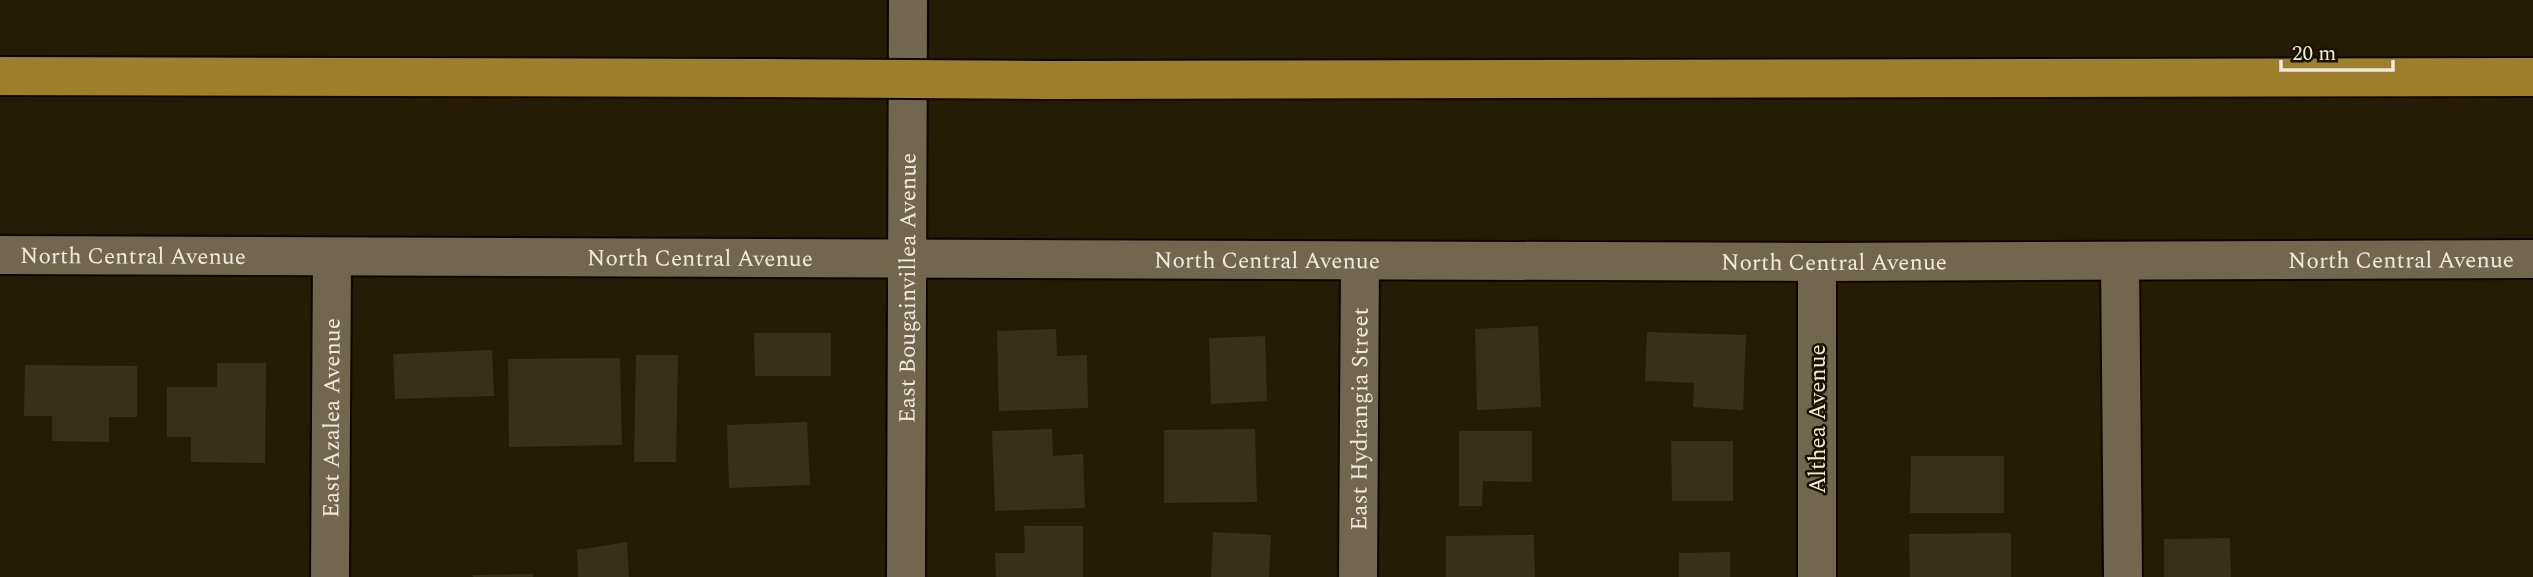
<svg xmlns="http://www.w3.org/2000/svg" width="2533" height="577" font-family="Spectral,serif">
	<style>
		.building { fill: #393018 }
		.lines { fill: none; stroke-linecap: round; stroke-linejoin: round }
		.minor-casing { stroke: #0e0600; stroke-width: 42 }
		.highway-casing { stroke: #0e0600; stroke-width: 42 }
		.minor { stroke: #71674e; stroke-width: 38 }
		.highway { stroke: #9e7f2d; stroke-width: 38 }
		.highway-bridge-casing { stroke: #0e0600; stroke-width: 42; stroke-linecap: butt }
		.highway-bridge { stroke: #9e7f2d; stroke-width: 38 }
		.labels { text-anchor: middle; stroke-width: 5; stroke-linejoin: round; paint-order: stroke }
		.street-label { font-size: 23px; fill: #efeadc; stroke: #1b1300 }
	</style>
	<rect width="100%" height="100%" fill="#251c05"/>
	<path class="building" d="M1538,326L1541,407L1477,410L1475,329Z
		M1056,329L1057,356L1087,355L1088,408L999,411L997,331Z
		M1647,332L1746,335L1743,410L1693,407L1694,383L1645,381Z
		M754,333H831V376H755Z
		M1265,336L1267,401L1211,404L1209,338Z
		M492,350L494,396L395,399L393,354Z
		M636,355H678L676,462H634Z
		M620,358L622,445L509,447L508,359Z
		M217,363H266L265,463L191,462V437H167V387H217Z
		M25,365L137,366V417H109V442L52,441V416H24Z
		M807,422L810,485L729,488L727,425Z
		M1052,429L1053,456L1083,454L1085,508L995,511L992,431Z
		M1255,429L1257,502L1164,503V430Z
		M1459,431H1532V482L1483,481L1482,506H1459Z
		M1671,441H1733V501H1672Z
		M1911,456H2004V513H1910Z
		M1024,526H1083V577H996L995,553H1025Z
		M1213,532L1271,535L1269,577H1211Z
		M2011,533V577H1910L1909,534Z
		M1534,535L1535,577H1446V536Z
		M2230,538L2231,577H2164V539Z
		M627,542L629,577H578L577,550Z
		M1730,552V577H1679V553Z
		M533,574V577H473V575Z"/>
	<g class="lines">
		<g class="minor-casing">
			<g id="minor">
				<path id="s1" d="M0,255L1817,262L2533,259"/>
				<path d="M2120,261L2123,577"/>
				<path id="s2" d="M330,577L332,257"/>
				<path id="s3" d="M906,577L908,0"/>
				<path id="s4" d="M1358,577L1360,261"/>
				<path d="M1817,577V262"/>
			</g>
		</g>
		<g class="highway-casing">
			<path id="highway" d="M0,76L751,78
				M1049,80L2533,77"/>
		</g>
		<use href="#minor" class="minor"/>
		<use href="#highway" class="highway"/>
		<g class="highway-bridge-casing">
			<path id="highway-bridge" d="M751,78L1049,80"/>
		</g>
		<use href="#highway-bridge" class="highway-bridge"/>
	</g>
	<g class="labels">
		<g class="street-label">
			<text dy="8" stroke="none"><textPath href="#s1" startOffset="133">North Central Avenue</textPath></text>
			<text dy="8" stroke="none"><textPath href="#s1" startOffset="700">North Central Avenue</textPath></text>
			<text dy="8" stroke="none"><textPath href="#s1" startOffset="1267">North Central Avenue</textPath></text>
			<text dy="8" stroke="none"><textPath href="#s1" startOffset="2401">North Central Avenue</textPath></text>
			<text dy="8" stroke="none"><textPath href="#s1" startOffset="1834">North Central Avenue</textPath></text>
			<text dy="8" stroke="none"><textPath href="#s3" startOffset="289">East Bougainvillea Avenue</textPath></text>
			<text dy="8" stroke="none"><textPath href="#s2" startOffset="159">East Azalea Avenue</textPath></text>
			<text dy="8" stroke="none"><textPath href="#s4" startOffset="158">East Hydrangia Street</textPath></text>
			<text transform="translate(1817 419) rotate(-90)" y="8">Althea Avenue</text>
		</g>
	</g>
	<path d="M2281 60v10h112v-10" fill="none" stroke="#efeadc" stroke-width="3.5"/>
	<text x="2292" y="60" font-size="21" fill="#efeadc" stroke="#1b1300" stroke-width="5" paint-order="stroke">20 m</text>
</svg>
